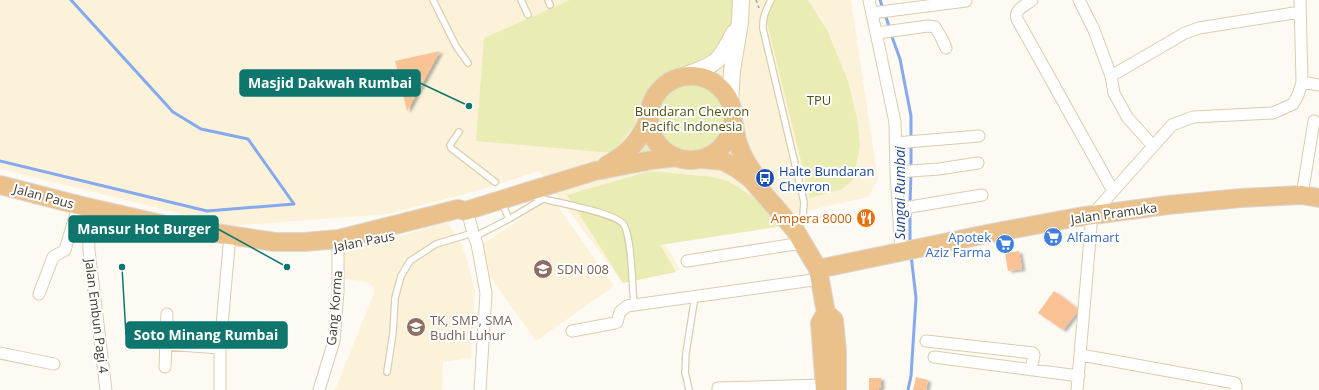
<svg xmlns="http://www.w3.org/2000/svg" width="1319" height="390" font-family="'Open Sans',sans-serif">
	<style>
		.built { fill: #fcf2da }
		.green { fill: #e9edb3 }
		.lines { fill: none; stroke-linecap: round; stroke-linejoin: round }
		.stream { stroke: #84a9ee; stroke-width: 3 }
		.building { fill: #fbc296; filter: url(#shadow) }
		.lane-casing { stroke: #dbcdac; stroke-width: 8 }
		.street-casing { stroke: #dbcdac; stroke-width: 13 }
		.secondary-casing { stroke: #dbcdac; stroke-width: 18 }
		.primary-casing { stroke: #d9d8d5; stroke-width: 20 }
		.path { stroke: #a29f95; stroke-width: 1.5; stroke-dasharray: 3 3; stroke-linecap: butt }
		.lane { stroke: #fff; stroke-width: 5.5 }
		.street { stroke: #fff; stroke-width: 11 }
		.secondary { stroke: #fff; stroke-width: 16 }
		.primary { stroke: #eac18a; stroke-width: 18 }
		.labels { text-anchor: middle; stroke-width: 4; stroke-linejoin: round; paint-order: stroke }
		.park-label { font-size: 13px; fill: #505313; stroke: #fff }
		.transit-label { font-size: 13px; fill: #164399; stroke: #fff; text-anchor: start }
		.street-label { font-size: 13px; fill: #413c2f; stroke: #fff }
		.food-label { font-size: 13px; fill: #c56008; stroke: #fff; text-anchor: end }
		.shop-label { font-size: 13px; fill: #366cbe; stroke: #fff; text-anchor: end }
		.education-label { font-size: 13px; fill: #785e54; stroke: #fff; text-anchor: start }
		.water-label { font-size: 14px; font-style: italic; fill: #1c4393; stroke: #fff }
		.leader { fill: none; stroke: #0f766e; stroke-width: 1.5 }
		.callout-dot { fill: #0f766e; stroke: #fff; stroke-width: 1.5 }
		.callout { fill: #0f766e; stroke: #0f766e; stroke-width: 1.5 }
		.callout-label { font-size: 14px; text-anchor: middle; font-weight: bold; fill: #fff }
	</style>
	<defs>
		<filter id="shadow"><feDropShadow dx="3.5" dy="2" stdDeviation="1" flood-color="#0004"/></filter>
	</defs>
	<rect width="100%" height="100%" fill="#fdfaf3"/>
	<path class="built" d="M0,0H851L878,180L868,197L664,243L680,270L622,282L539,171L483,189L389,214L229,226L114,197L0,169Z
		M551,197L614,286L536,341L472,252Z
		M447,222L455,233L465,253L475,291L471,358L443,362L442,390H335L374,293V288L367,282L341,278L342,241L397,237Z"/>
	<path class="green" d="M570,0H732L733,16L727,38L711,56L669,74L656,81L633,127L613,153L476,141L484,38Z
		M773,0H808L827,30L848,81L857,118L860,146L853,180L842,189L810,198L765,14Z
		M654 119a37 37 0 1 1 74 0a37 37 0 1 1-74 0Z
		M647,136L655,150L620,163Z
		M650,171L713,177L728,181L766,205L783,226L660,245L676,272L623,283L567,195Z"/>
	<g class="lines">
		<path class="stream" d="M71,0L173,112L201,129L248,139L294,204
			M880,0L890,29
			M891,34L900,59L911,116V168
			M0,161L207,211L294,204
			M910,204L911,173
			M910,244V209
			M908,390L911,376L916,298L911,255"/>
	</g>
	<path class="building" d="M440,51L407,111L395,61Z
		M1019,251L1022,269L1008,271L1005,253Z
		M1054,291L1077,308V312L1063,330L1038,313Z
		M916,377L928,380L926,390H913Z
		M869,378H881V388H879V390H869Z"/>
	<g class="lines">
		<g class="lane-casing">
			<path id="lane" d="M433,0L456,46L468,63
				M521,0L528,15
				M548,0L550,5
				M771,0C766,10 762,18 763,29L804,202L803,216L796,228
				M459,132L450,145L451,148L495,182
				M531,196C547,201 617,212 624,225C632,239 632,286 634,305
				M509,219L543,199
				M478,235L509,219L502,203
				M387,372L393,333L395,298L401,276L410,261L436,244L473,233
				M689,390L686,376L685,373L686,353L695,296"/>
		</g>
		<g class="street-casing">
			<path id="street" d="M869,0L895,122L896,172L901,253
				M1032,0C1025,6 1014,9 1017,19L1113,191
				M1079,0L1094,30L1111,76L1114,93L1127,117L1153,146
				M872,13L966,1
				M877,33L928,26L935,27L942,39L946,48
				M1111,76L1185,33L1199,28L1300,12
				M1302,82L1319,85
				M895,143L979,136
				M896,172L939,169L978,163
				M1302,195L1314,121
				M898,209L982,195
				M467,210L473,233L477,244L486,293L480,390
				M88,217L89,250L106,390
				M687,261L802,243
				M39,294L53,257L65,250L76,213
				M572,331L615,323L617,322L620,312L627,306L820,279
				M926,341L1033,353L1034,355L1031,369
				M165,344L220,348
				M0,353L54,364
				M1081,355L1235,383L1236,386V390
				M934,357L1079,376
				M165,367L167,314
				M718,388L824,385
				M220,390V348L229,246
				M319,390L334,341L338,292V248
				M1077,390L1092,215L1172,125L1193,117L1273,113L1293,104L1298,95L1302,82L1300,0"/>
		</g>
		<g class="secondary-casing">
			<path id="secondary" d="M684,76C695,71 708,68 716,61C724,54 729,42 734,33
				M730,101L732,71L740,22L741,0"/>
		</g>
		<g class="primary-casing">
			<path id="primary" d="M649 118a42 42 0 1 1 84 0a42 42 0 1 1-84 0Z
				M734,124C737,147 743,158 756,177
				M703,159L723,161L736,168L751,179L795,230L818,269L826,313L834,320L837,351V390
				M607,165C628,154 639,141 649,119
				M0,185L78,205L170,226L275,242H304L339,239L458,209L465,211L595,171L652,160L676,157
				M818,269L987,234L1078,217L1168,205L1241,198L1302,195L1319,198
				M825,390L820,323L826,313"/>
		</g>
		<path class="path" d="M756,0L759,8"/>
		<use href="#lane" class="lane"/>
		<use href="#street" class="street"/>
		<use href="#secondary" class="secondary"/>
		<use href="#primary" class="primary"/>
	</g>
	<defs>
		<g id="bus-disc" transform="scale(1)"><circle r="9.5" fill="#1a4fb4" stroke="#fff"/><path d="M-5-6H5V4H4V6H2V4H-2V6H-4V4H-5ZM-3.5-4V0h7V-4ZM-3.5 1.2v1.5H-2V1.2ZM2 1.2v1.5H3.5V1.2Z" fill="#fff"/></g>
		<g id="restaurant-disc" transform="scale(1)"><circle r="9.5" fill="#e8710a" stroke="#fff"/><path d="M-5-6h1v4h1v-4h1v4h1v-4h1v5L-1.5 .5V6h-2V.5L-5-1ZM5-6V6H3V1.5H1.5Q1.5-4 5-6Z" fill="#fff"/></g>
		<g id="supermarket-disc" transform="scale(1)"><circle r="9.5" fill="#3f7fe0" stroke="#fff"/><path d="M-6-5.5h2.5l.6 2H6L4.5 2H-2.5L-4.4-4H-6ZM-1.5 3.2a1.3 1.3 0 1 0 .1 0ZM3 3.2a1.3 1.3 0 1 0 .1 0Z" fill="#fff"/></g>
		<g id="school-disc" transform="scale(1)"><circle r="9.5" fill="#8d6e63" stroke="#fff"/><path d="M0-5L7-2L0 1L-7-2ZM-4 1L0 2.5L4 1V4Q0 6-4 4Z" fill="#fff"/></g>
	</defs>
	<g fill-rule="evenodd">
		<use href="#bus-disc" x="765" y="178"/>
		<use href="#restaurant-disc" x="866" y="218"/>
		<use href="#supermarket-disc" x="1053" y="237"/>
		<use href="#supermarket-disc" x="1005" y="244"/>
		<use href="#school-disc" x="543" y="269"/>
		<use href="#school-disc" x="416" y="327"/>
	</g>
	<g class="labels">
		<g class="park-label">
			<text x="819" y="105">TPU</text>
			<text x="692" y="116">Bundaran Chevron<tspan x="692" dy="15">Pacific Indonesia</tspan></text>
		</g>
		<g class="transit-label">
			<text x="779" y="176">Halte Bundaran<tspan x="779" dy="15">Chevron</tspan></text>
		</g>
		<g class="street-label">
			<text transform="translate(44 196) rotate(15)" y="5">Jalan Paus</text>
			<text transform="translate(1114 213) rotate(-8)" y="5">Jalan Pramuka</text>
			<text transform="translate(364 241) rotate(-11)" y="5">Jalan Paus</text>
			<text transform="translate(334 308) rotate(-85)" y="5">Gang Korma</text>
			<text transform="translate(97 316) rotate(83)" y="5">Jalan Embun Pagi 4</text>
		</g>
		<g class="food-label">
			<text x="852" y="223">Ampera 8000</text>
		</g>
		<g class="shop-label">
			<text x="991" y="242">Apotek<tspan x="991" dy="15">Aziz Farma</tspan></text>
			<text x="1067" y="242" text-anchor="start">Alfamart</text>
		</g>
		<g class="education-label">
			<text x="557" y="274">SDN 008</text>
			<text x="430" y="325">TK, SMP, SMA<tspan x="430" dy="15">Budhi Luhur</tspan></text>
		</g>
		<g class="water-label">
			<text transform="translate(900 193) rotate(-90)" y="5">Sungai Rumbai</text>
		</g>
	</g>
	<path class="leader" d="M469 106L420 83M287 267L218 229M122 267L126 335"/>
	<g class="callout-dot">
		<circle cx="469" cy="106" r="4"/>
		<circle cx="287" cy="267" r="4"/>
		<circle cx="122" cy="267" r="4"/>
	</g>
	<g class="callout">
		<rect x="240" y="70" width="180" height="26" rx="4"/>
		<rect x="69" y="216" width="149" height="26" rx="4"/>
		<rect x="126" y="322" width="161" height="26" rx="4"/>
	</g>
	<g class="callout-label">
		<text x="330" y="88">Masjid Dakwah Rumbai</text>
		<text x="144" y="234">Mansur Hot Burger</text>
		<text x="206" y="340">Soto Minang Rumbai</text>
	</g>
</svg>
